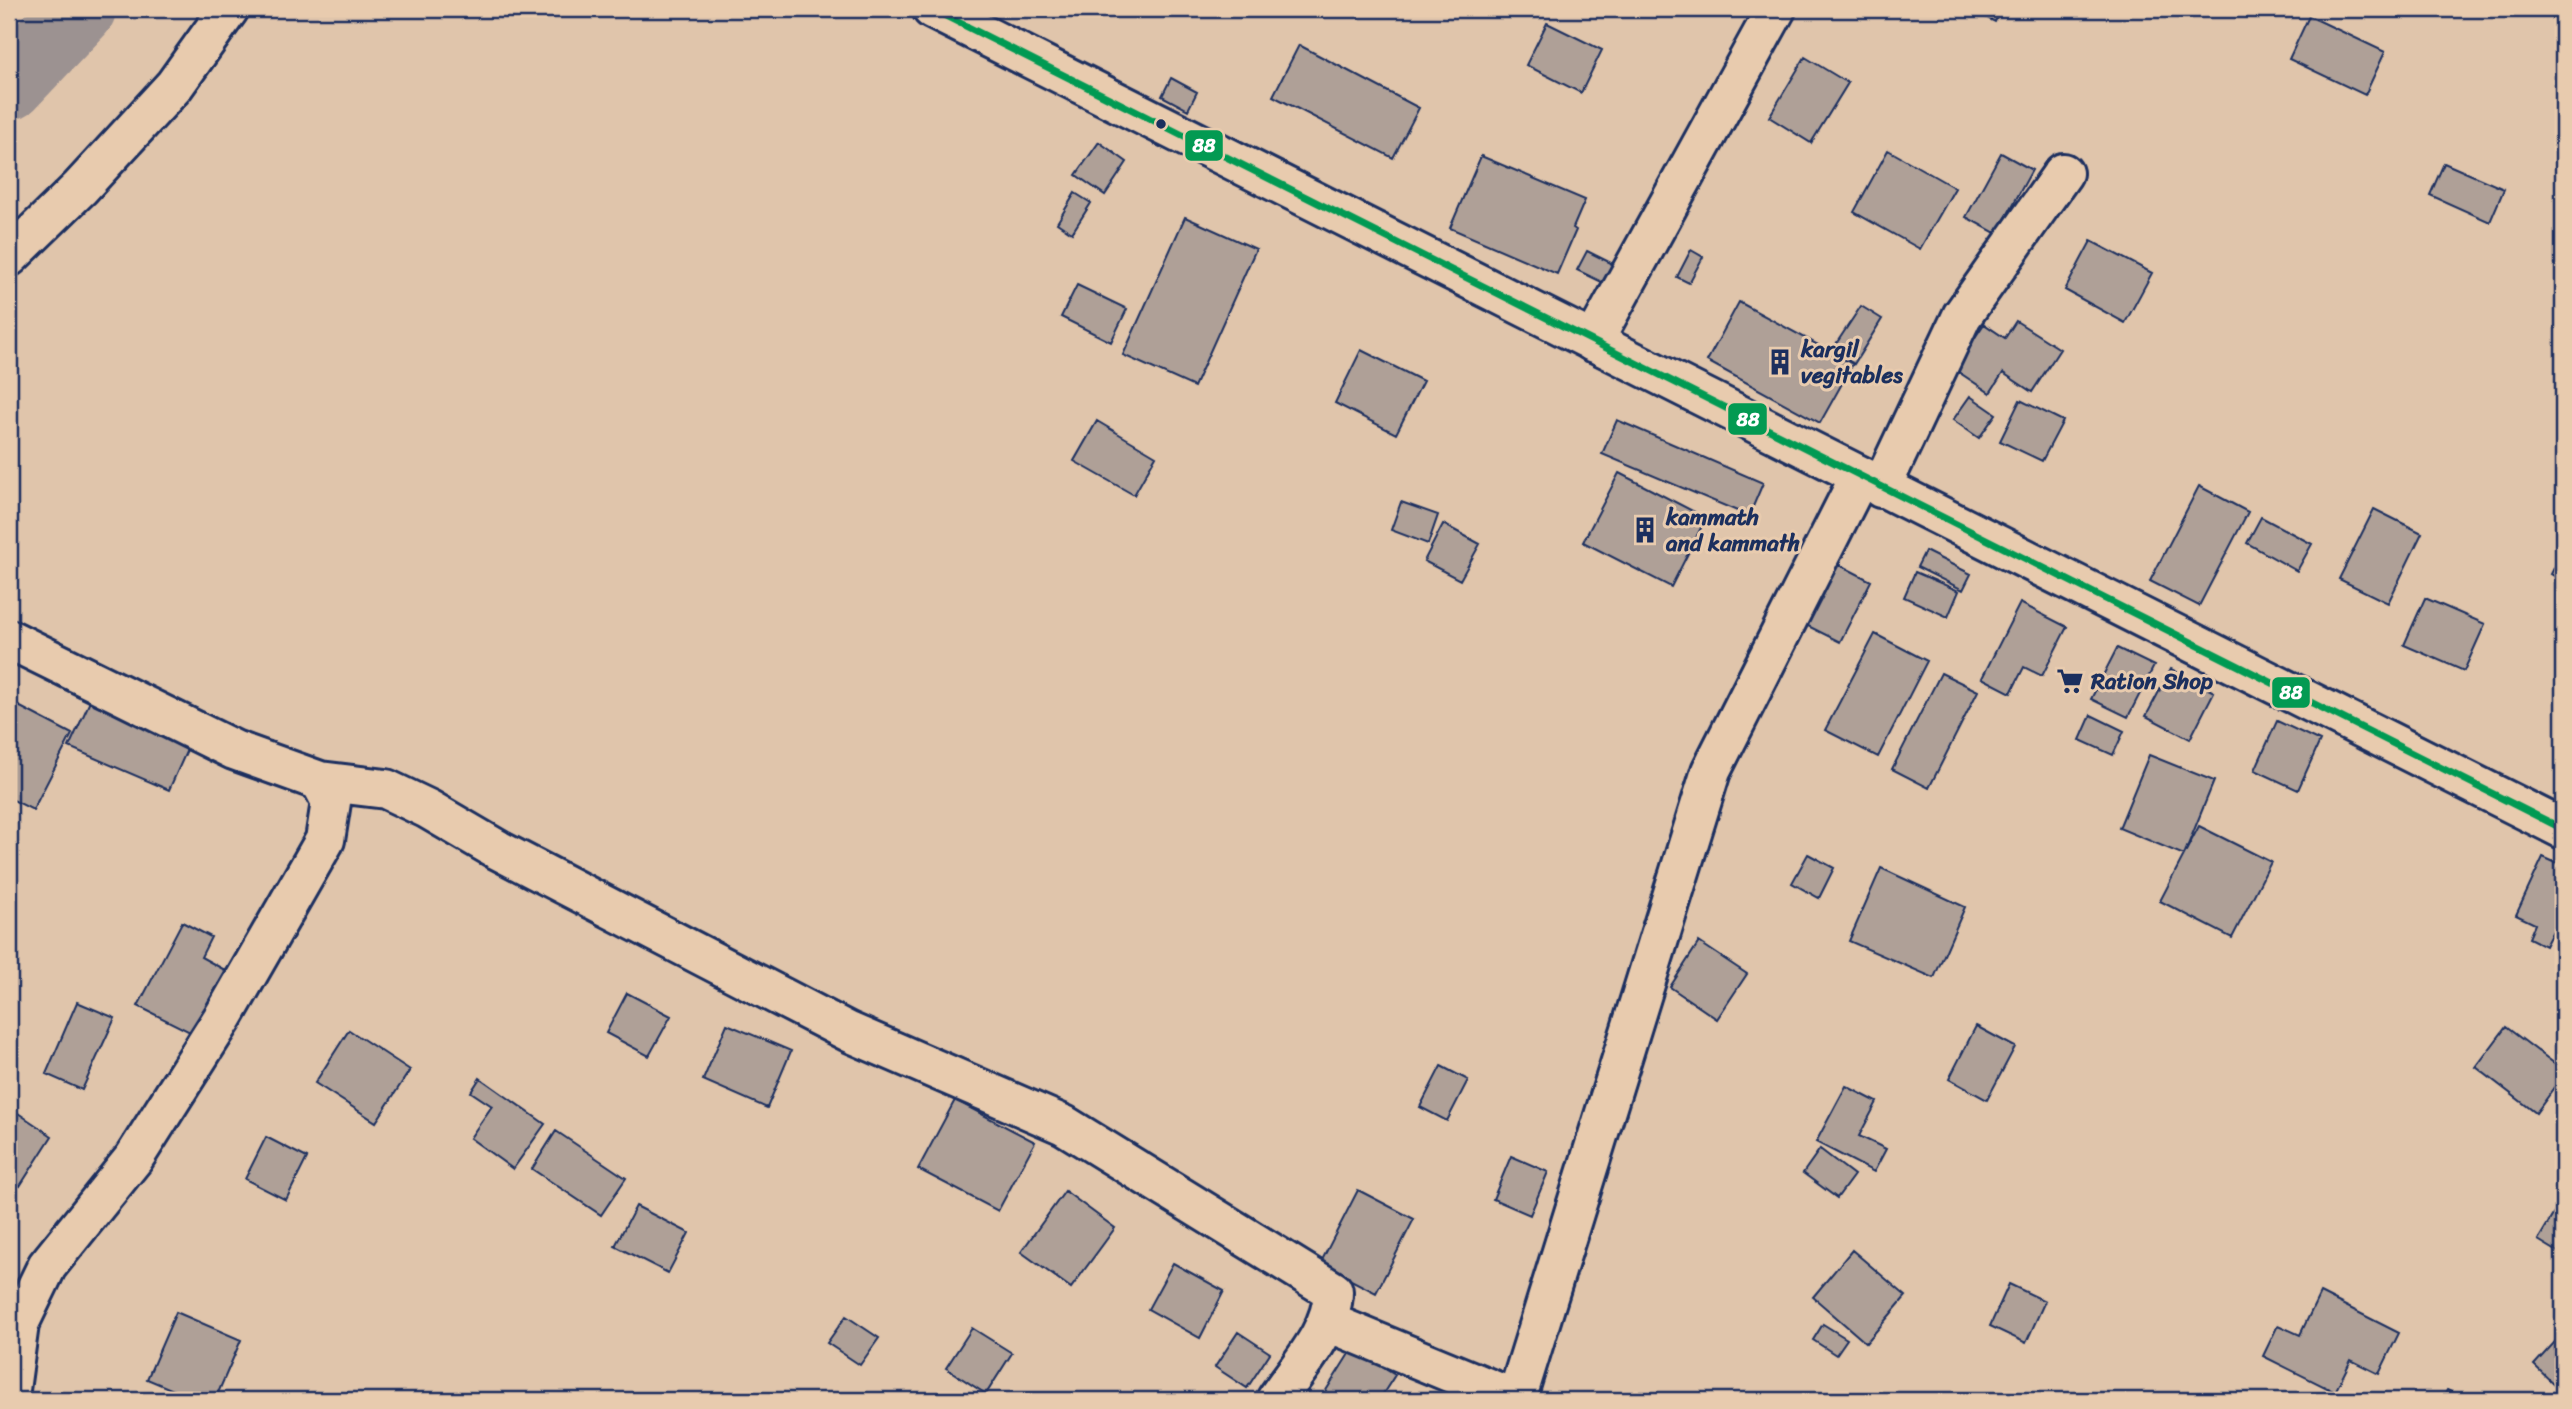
<svg xmlns="http://www.w3.org/2000/svg" width="2572" height="1409" font-family="Sriracha,sans-serif">
	<style>
		.lines { fill: none; stroke-linecap: round; stroke-linejoin: round }
		.river { stroke: #9c9291; stroke-width: 72 }
		.building { fill: #afa097; stroke: #1b2f5e; stroke-width: 2 }
		.minor-casing { stroke: #1b2f5e; stroke-width: 44 }
		.secondary-casing { stroke: #1b2f5e; stroke-width: 44 }
		.primary-casing { stroke: #1b2f5e; stroke-width: 44 }
		.minor { stroke: #e8cbae; stroke-width: 38 }
		.secondary { stroke: #e8cbae; stroke-width: 38 }
		.primary { stroke: #e8cbae; stroke-width: 38 }
		.bus-1-casing { stroke: #e8cbae; stroke-width: 12 }
		.bus-1 { stroke: #039a52; stroke-width: 7 }
		.bus-dot { fill: #1b2f5e; stroke: #e8cbae; stroke-width: 2.5 }
		.labels { text-anchor: middle; stroke-width: 6; stroke-linejoin: round; paint-order: stroke }
		.poi-label { font-size: 23px; font-weight: bold; fill: #1b2f5e; stroke: #e8cbae; text-anchor: start }
		.line-badge { stroke: #e8cbae; stroke-width: 2.5 }
		.badge-label { font-size: 19px; text-anchor: middle; font-weight: bold; fill: #fff }
	</style>
	<rect width="100%" height="100%" fill="#e0c5ab"/>
	<filter id="ink" filterUnits="userSpaceOnUse"><feTurbulence type="fractalNoise" baseFrequency=".0143" numOctaves="2"/><feDisplacementMap in="SourceGraphic" scale="14" xChannelSelector="R" yChannelSelector="G"/><feConvolveMatrix kernelMatrix="1 2 1 2 8 2 1 2 1" color-interpolation-filters="sRGB"/></filter>
	<g filter="url(#ink)">
		<g class="lines">
			<path class="river" d="M9,84L80,9"/>
		</g>
		<path class="building" d="M1969,9H2001L1995,22Z
			M2309,16L2385,52L2365,95L2289,59Z
			M1547,23L1602,50L1581,93L1526,65Z
			M1299,45L1419,108L1393,158L1273,96Z
			M1805,57L1848,83L1811,143L1769,117Z
			M1171,78L1197,92L1188,110L1162,96Z
			M1099,142L1127,162L1105,195L1076,175Z
			M1888,150L1955,188L1920,249L1854,212Z
			M2001,153L2032,170L1997,234L1966,217Z
			M1481,156L1585,200L1573,228L1576,230L1557,274L1450,228Z
			M2444,163L2504,189L2490,222L2430,195Z
			M1075,193L1091,203L1072,233L1057,223Z
			M1185,217L1256,249L1194,387L1123,355Z
			M2091,241L2152,273L2125,323L2065,290Z
			M1691,250L1703,257L1689,283L1677,277Z
			M1587,251L1627,271L1618,290L1577,270Z
			M1077,285L1127,309L1111,342L1061,317Z
			M1739,302L1853,364L1820,423L1707,361Z
			M1861,306L1882,319L1854,364L1832,350Z
			M2016,321L2060,349L2032,392L2003,373L1990,393L1954,369L1984,324L2005,338Z
			M1361,350L1423,381L1396,434L1335,403Z
			M1970,396L1996,414L1979,438L1953,420Z
			M2020,400L2063,421L2042,461L2000,441Z
			M1617,420L1763,483L1749,516L1602,454Z
			M1097,421L1156,456L1134,495L1074,461Z
			M1619,473L1706,518L1671,587L1583,542Z
			M2199,486L2248,512L2199,606L2150,581Z
			M1401,502L1438,515L1428,544L1391,530Z
			M2374,509L2422,533L2388,603L2339,579Z
			M2261,517L2312,544L2297,571L2247,543Z
			M1443,524L1480,544L1460,580L1424,561Z
			M2563,550V581L2551,574Z
			M1925,551L1971,574L1963,590L1917,567Z
			M1836,563L1871,581L1840,642L1804,624Z
			M1915,572L1959,591L1948,617L1904,597Z
			M2425,598L2485,624L2464,671L2404,645Z
			M2020,603L2067,627L2042,676L2024,667L2011,693L1982,678Z
			M1875,634L1927,661L1878,757L1825,730Z
			M2117,648L2154,666L2128,717L2091,699Z
			M2171,669L2214,692L2190,739L2146,716Z
			M1941,673L1978,691L1929,788L1892,769Z
			M91,699L190,743L169,790L69,747Z
			M9,701L72,734L33,810L9,798Z
			M2091,715L2124,731L2113,755L2080,740Z
			M2277,721L2320,741L2298,790L2255,770Z
			M2149,755L2214,781L2184,855L2119,828Z
			M2199,826L2271,862L2232,938L2160,901Z
			M1808,854L1834,868L1819,898L1792,883Z
			M2543,857L2563,866V922L2559,919L2545,946L2529,938L2535,924L2516,915Z
			M1881,868L1965,907L1934,978L1849,941Z
			M182,922L211,937L201,957L234,975L202,1038L138,1006Z
			M1699,942L1747,974L1717,1019L1670,987Z
			M627,993L671,1016L649,1056L606,1033Z
			M77,1002L115,1018L82,1090L46,1074Z
			M727,1024L791,1051L767,1108L703,1080Z
			M1976,1026L2015,1047L1987,1100L1949,1079Z
			M2506,1027L2563,1070V1076L2536,1113L2476,1067Z
			M349,1030L410,1070L376,1122L315,1083Z
			M1441,1066L1468,1080L1447,1121L1420,1107Z
			M480,1078L545,1124L513,1169L470,1138L492,1106L471,1092Z
			M1846,1086L1877,1102L1859,1136L1886,1149L1874,1172L1816,1142Z
			M955,1100L1035,1142L998,1211L918,1169Z
			M9,1107L52,1136L20,1186L9,1178Z
			M556,1131L626,1178L601,1215L532,1169Z
			M266,1137L307,1158L286,1200L245,1179Z
			M1820,1149L1854,1175L1837,1198L1803,1173Z
			M1511,1156L1548,1172L1530,1215L1493,1199Z
			M1358,1190L1414,1219L1376,1293L1320,1264Z
			M1065,1191L1115,1228L1071,1288L1021,1252Z
			M2563,1198V1255L2538,1240Z
			M636,1206L689,1233L668,1273L615,1246Z
			M1852,1250L1906,1296L1866,1343L1813,1297Z
			M1173,1263L1224,1291L1200,1338L1148,1309Z
			M2009,1284L2045,1301L2026,1343L1990,1326Z
			M2320,1293L2399,1333L2379,1374L2351,1360L2335,1392L2263,1356L2278,1325L2300,1335Z
			M176,1312L241,1340L215,1400H197L147,1379Z
			M846,1316L879,1338L860,1365L827,1343Z
			M1823,1324L1847,1339L1836,1355L1813,1340Z
			M972,1328L1012,1353L986,1394L946,1368Z
			M1238,1332L1270,1353L1247,1388L1215,1367Z
			M2563,1333V1393L2534,1365Z
			M1352,1349L1395,1375L1379,1400H1320Z
			M2447,1390L2467,1400H2442Z"/>
		<g class="lines">
			<g class="minor-casing">
				<path id="minor" d="M9,257L80,188L174,86L229,9
					M1881,488L1962,316L2063,173
					M9,639L234,750L320,781L331,802L325,840L224,1016L134,1158L47,1266L19,1324L9,1397
					M320,781L386,789L428,809L498,850L849,1032L1064,1125L1333,1291C1333,1331 1297,1368 1276,1400
					M1328,1322L1517,1400
					M1516,1400L1711,771L1860,476"/>
			</g>
			<g class="secondary-casing">
				<path id="secondary" d="M1593,342L1776,9"/>
			</g>
			<g class="primary-casing">
				<path id="primary" d="M932,9L2563,829"/>
			</g>
			<use href="#minor" class="minor"/>
			<use href="#secondary" class="secondary"/>
			<use href="#primary" class="primary"/>
			<g class="bus-1-casing">
				<path id="bus-1" d="M932,9L2563,829"/>
			</g>
			<use href="#bus-1" class="bus-1"/>
		</g>
	</g>
	<defs>
		<g id="building-bare" transform="scale(2.1)"><path d="M-4-6H4V6H1V3H-1V6H-4ZM-2.5-4.3h1.7v1.8h-1.7ZM.8-4.3h1.7v1.8H.8ZM-2.5-1h1.7V.8h-1.7ZM.8-1h1.7V.8H.8Z" fill="#1b2f5e" stroke="#e8cbae" stroke-width="2.5" paint-order="stroke"/></g>
		<g id="supermarket-bare" transform="scale(2.1)"><path d="M-6-5.5h2.5l.6 2H6L4.5 2H-2.5L-4.4-4H-6ZM-1.5 3.2a1.3 1.3 0 1 0 .1 0ZM3 3.2a1.3 1.3 0 1 0 .1 0Z" fill="#1b2f5e" stroke="#e8cbae" stroke-width="2.5" paint-order="stroke"/></g>
	</defs>
	<g fill-rule="evenodd">
		<use href="#building-bare" x="1780" y="362"/>
		<use href="#building-bare" x="1645" y="530"/>
		<use href="#supermarket-bare" x="2070" y="681"/>
	</g>
	<circle class="bus-dot" cx="1161" cy="124" r="6"/>
	<g class="labels">
		<g class="poi-label">
			<text x="1801" y="357">kargil<tspan x="1801" dy="26">vegitables</tspan></text>
			<text x="1666" y="525">kammath<tspan x="1666" dy="26">and kammath</tspan></text>
			<text x="2091" y="689">Ration Shop</text>
		</g>
	</g>
	<g class="line-badge">
		<rect x="1184" y="129" width="40" height="33" rx="7" fill="#039a52"/>
		<rect x="1727" y="402" width="41" height="34" rx="7" fill="#039a52"/>
		<rect x="2271" y="676" width="40" height="33" rx="7" fill="#039a52"/>
	</g>
	<g class="badge-label">
		<text x="1204" y="152">88</text>
		<text x="1748" y="426">88</text>
		<text x="2291" y="699">88</text>
	</g>
	<rect width="2572" height="1409" fill="none" stroke="#e8cbae" stroke-width="35"/>
	<rect x="18" y="18" width="2537" height="1374" fill="none" stroke="#1b2f5e" stroke-width="2.5" filter="url(#ink)"/>
</svg>
